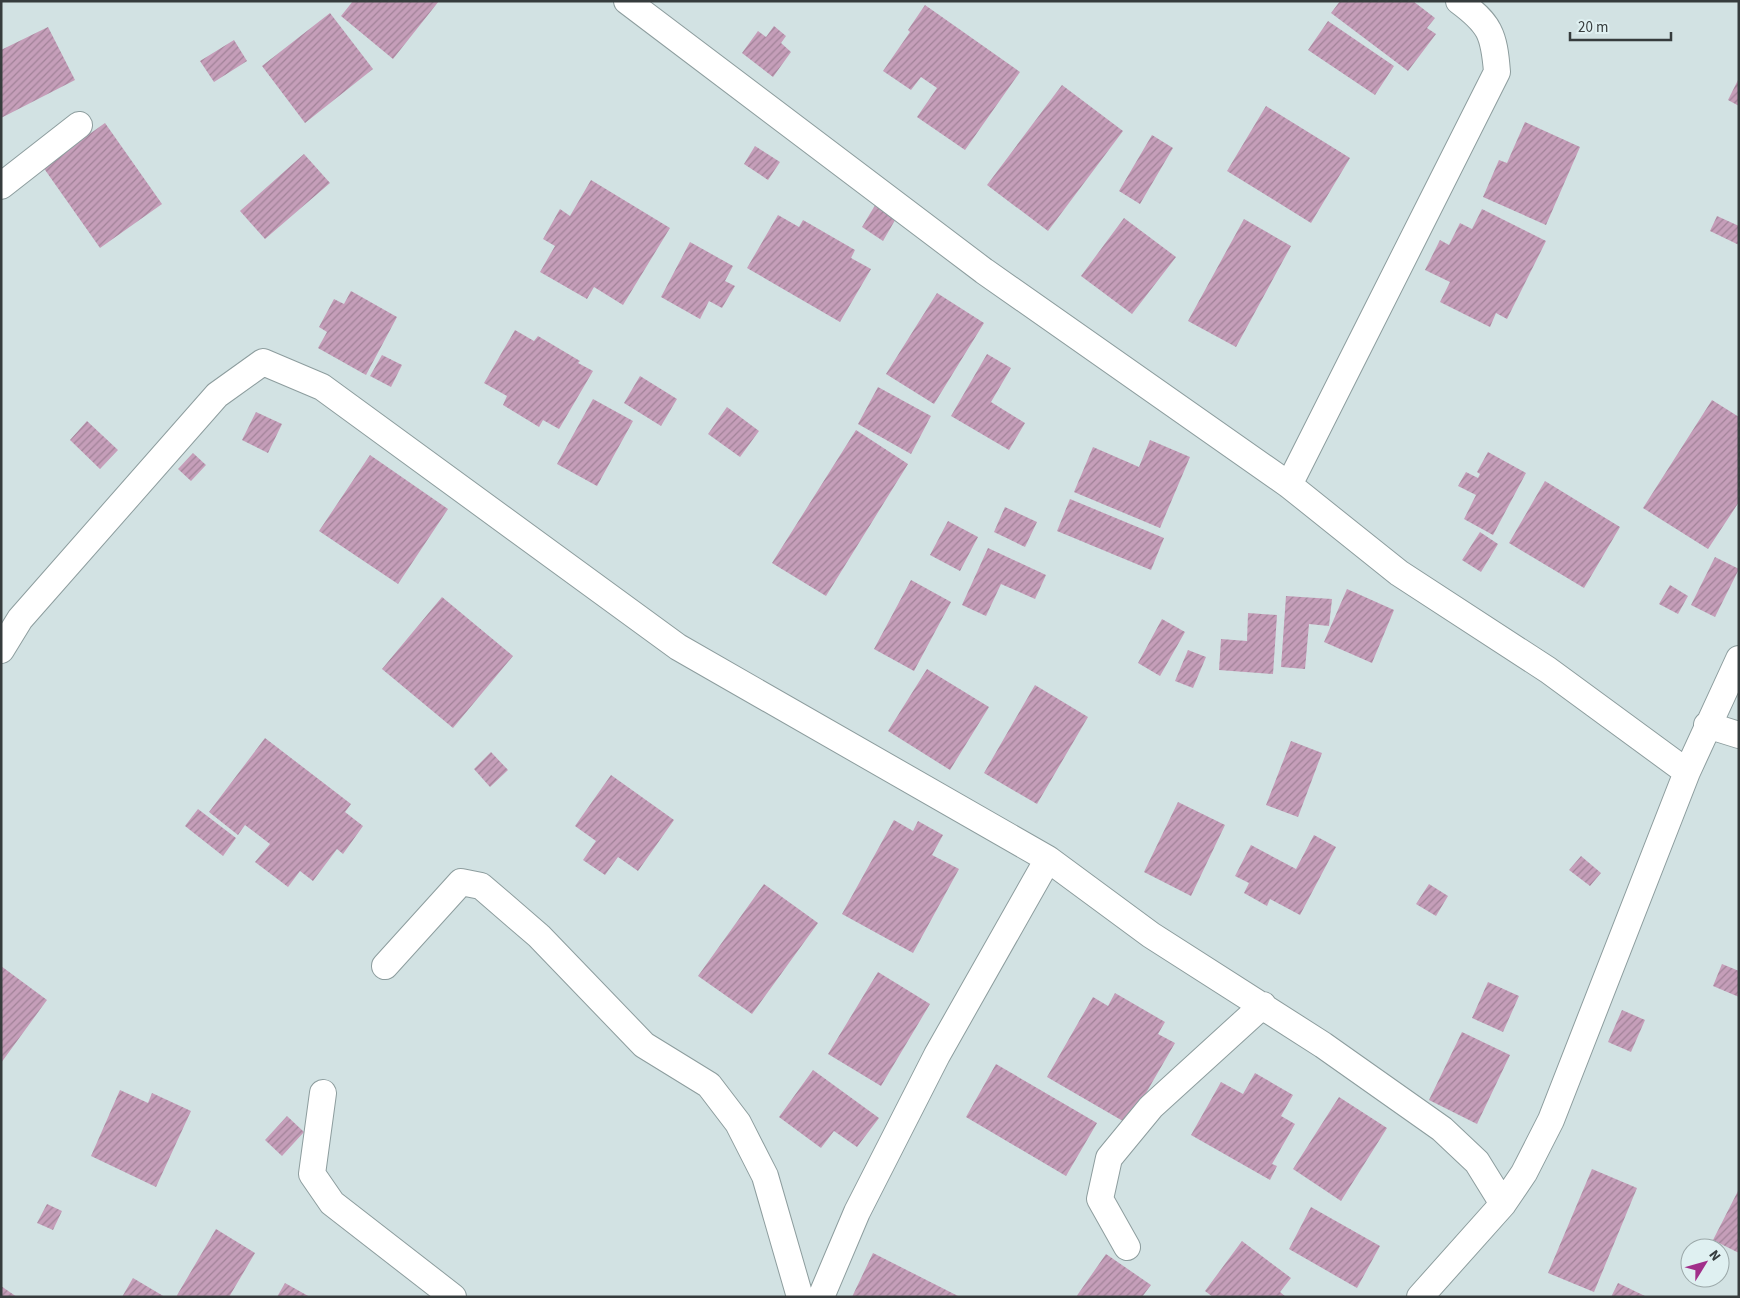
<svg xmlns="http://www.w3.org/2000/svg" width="1740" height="1298" font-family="'Source Sans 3',sans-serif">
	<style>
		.building { fill: url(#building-hatch) }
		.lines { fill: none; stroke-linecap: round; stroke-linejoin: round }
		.street-casing { stroke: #8d9d9e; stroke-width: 28 }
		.street { stroke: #fff; stroke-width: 26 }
	</style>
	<defs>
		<pattern id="building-hatch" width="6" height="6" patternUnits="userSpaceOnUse" patternTransform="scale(1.25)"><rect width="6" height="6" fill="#c59eb9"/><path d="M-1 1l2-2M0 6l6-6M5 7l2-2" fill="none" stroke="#a18298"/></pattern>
	</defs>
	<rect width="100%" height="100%" fill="#d2e2e3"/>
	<path class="building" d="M353,1H439L393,59L341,16Z
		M1340,1H1413L1435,18L1427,28L1436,34L1408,71L1331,13Z
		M925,5L1020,72L965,150L917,117L937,88L921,77L911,90L883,71L910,32L908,30Z
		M330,13L373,69L305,123L262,66Z
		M1328,21L1394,66L1375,95L1308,50Z
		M774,26L786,36L781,43L791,52L773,77L742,53L758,31L766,37Z
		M48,27L75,80L1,118V50Z
		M234,40L247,61L214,82L200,61Z
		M1739,78V106L1728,100Z
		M1062,85L1123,131L1048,231L987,185Z
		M1266,106L1350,158L1311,223L1227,171Z
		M1525,122L1580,147L1546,225L1483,197L1499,160L1507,163Z
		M105,123L162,204L100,248L43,167Z
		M1152,135L1173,148L1140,204L1119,191Z
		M755,146L780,162L768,180L744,164Z
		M304,154L330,183L265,239L240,211Z
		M591,180L670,228L623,305L594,287L587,299L540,272L555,246L543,239L560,209L570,216Z
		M877,202L898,215L883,241L862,227Z
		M1482,209L1546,241L1507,319L1496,313L1490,327L1440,302L1450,282L1425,270L1440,240L1449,245L1460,223L1472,229Z
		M778,215L799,227L803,220L855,250L851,258L871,269L840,322L747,268Z
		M1717,216L1739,226V245L1710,231Z
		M1124,218L1176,257L1132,314L1081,276Z
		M1244,219L1291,246L1236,347L1188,321Z
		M690,242L733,266L725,281L735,286L722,308L709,301L700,319L661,297Z
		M351,291L397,317L366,375L318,348L327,332L319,327L334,299L344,304Z
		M937,293L984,323L934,404L886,374Z
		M515,330L534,341L538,336L580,361L578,363L593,371L559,429L543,420L539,427L503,405L507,396L484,383Z
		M987,354L1011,368L991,402L1025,423L1009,450L951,416Z
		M382,355L402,365L391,387L370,376Z
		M640,376L677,399L661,426L624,403Z
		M878,387L931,416L911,454L858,424Z
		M593,399L633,421L597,486L557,464Z
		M1712,400L1739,417V502L1708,549L1643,508Z
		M727,407L759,431L740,457L708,434Z
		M256,412L282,424L268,453L242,440Z
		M87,421L118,450L100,469L70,440Z
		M856,430L908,464L826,596L772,563Z
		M1150,440L1190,457L1160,528L1074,492L1093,447L1139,467Z
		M1488,452L1526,473L1493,535L1464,519L1476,495L1458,486L1466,472L1478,478L1480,474L1477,472Z
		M193,453L206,465L191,481L178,469Z
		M370,455L448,509L398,584L319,531Z
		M1545,481L1620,527L1584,588L1509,543Z
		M1070,499L1164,538L1151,570L1057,531Z
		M1005,507L1037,522L1025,547L994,532Z
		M948,521L978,537L960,571L930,555Z
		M1480,532L1498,544L1481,572L1462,560Z
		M988,548L1046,575L1035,599L1001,584L986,616L962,605Z
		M1715,557L1739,569L1715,617L1691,605Z
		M911,580L951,602L914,671L874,649Z
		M1670,585L1688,596L1678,614L1659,604Z
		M1347,589L1394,610L1372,663L1324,642Z
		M1286,596L1332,599L1329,626L1309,624L1305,669L1281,667Z
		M442,597L513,656L453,728L382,669Z
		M1248,613L1277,615L1273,674L1219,670L1221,639L1247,641Z
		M1162,619L1185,632L1160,676L1138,663Z
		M1188,650L1206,657L1193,688L1175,681Z
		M927,669L989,707L950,770L888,731Z
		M1035,685L1088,717L1037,804L984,773Z
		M265,738L351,804L345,812L363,826L343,854L337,849L313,881L300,871L288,887L255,862L270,844L245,825L238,835L209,812Z
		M1291,741L1322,753L1298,817L1266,805Z
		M491,752L508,770L490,787L474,769Z
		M611,775L674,820L638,871L618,857L605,875L583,860L596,841L575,826Z
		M1178,802L1225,825L1191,896L1144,872Z
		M198,809L236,838L223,856L185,826Z
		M894,820L913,831L918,821L943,835L932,855L959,869L913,953L842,914Z
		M1314,835L1336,847L1300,915L1270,899L1267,906L1244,893L1249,883L1235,876L1251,845L1296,869Z
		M1581,856L1601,873L1590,886L1569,870Z
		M764,884L818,923L752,1014L698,976Z
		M1429,884L1448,896L1436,916L1416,904Z
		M1722,964L1739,971V997L1713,986Z
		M1,966L47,1000L1,1063Z
		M878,972L930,1004L881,1086L828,1054Z
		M1488,982L1519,996L1503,1032L1472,1018Z
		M1115,993L1165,1022L1158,1034L1175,1043L1128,1124L1047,1077L1093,997L1108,1006Z
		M1622,1010L1645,1020L1631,1052L1608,1042Z
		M1462,1032L1510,1055L1477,1124L1429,1100Z
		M996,1064L1097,1123L1066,1176L966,1117Z
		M813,1070L879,1118L857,1147L834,1131L821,1148L779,1117Z
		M1255,1073L1293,1095L1281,1116L1295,1124L1272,1164L1277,1166L1270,1180L1191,1135L1221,1082L1243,1094Z
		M120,1090L148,1103L152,1093L191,1111L156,1187L91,1156Z
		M1339,1097L1387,1128L1341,1201L1293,1169Z
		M287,1116L304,1132L282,1156L265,1140Z
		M1592,1169L1637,1188L1594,1292L1548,1273Z
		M1739,1189V1253L1713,1240Z
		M47,1204L62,1211L53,1230L37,1223Z
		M1311,1207L1380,1246L1357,1288L1289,1249Z
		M216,1229L255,1253L229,1297H176Z
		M1242,1241L1291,1278L1280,1292L1286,1297H1213L1205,1291Z
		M873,1253L960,1297H852Z
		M1106,1254L1151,1285L1142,1297H1076Z
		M133,1278L165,1297H122Z
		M285,1283L310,1297H277Z
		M1618,1283L1647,1297H1611Z
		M1,1286L17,1297H1Z"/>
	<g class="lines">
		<g class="street-casing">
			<path id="street" d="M627,1L984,271L1289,485L1399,573L1548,670L1687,772
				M1,186L79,125
				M1289,485L1497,72C1494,34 1490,24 1459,1
				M1,650L20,619L217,395L263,362L322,387L678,647L1048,859L1151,935L1323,1045L1442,1129L1477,1162L1503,1204
				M1707,725L1739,735
				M385,966L461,882L481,886L539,936L644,1045L709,1085L738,1123L765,1176L800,1297
				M323,1093L312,1174L332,1203L453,1297
				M1127,1247L1100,1199L1109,1158L1151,1107L1263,1005
				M821,1297L857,1212L937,1055L1048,859
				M1420,1297L1503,1204L1524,1173L1551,1120L1687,772L1739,659"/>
		</g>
		<use href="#street" class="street"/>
	</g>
	<rect width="1740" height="1298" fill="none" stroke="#363c3d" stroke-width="5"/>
	<g transform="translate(1705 1263) rotate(53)"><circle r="24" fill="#dff0f1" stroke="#9ba8a9"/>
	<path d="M0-4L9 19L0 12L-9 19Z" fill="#a12f8a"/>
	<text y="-8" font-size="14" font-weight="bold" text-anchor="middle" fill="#363c3d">N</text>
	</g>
	<path d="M1570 32v8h101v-8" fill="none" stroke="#363c3d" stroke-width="2.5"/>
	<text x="1578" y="32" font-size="15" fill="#363c3d" stroke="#dff0f1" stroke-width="4" paint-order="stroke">20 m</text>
</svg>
